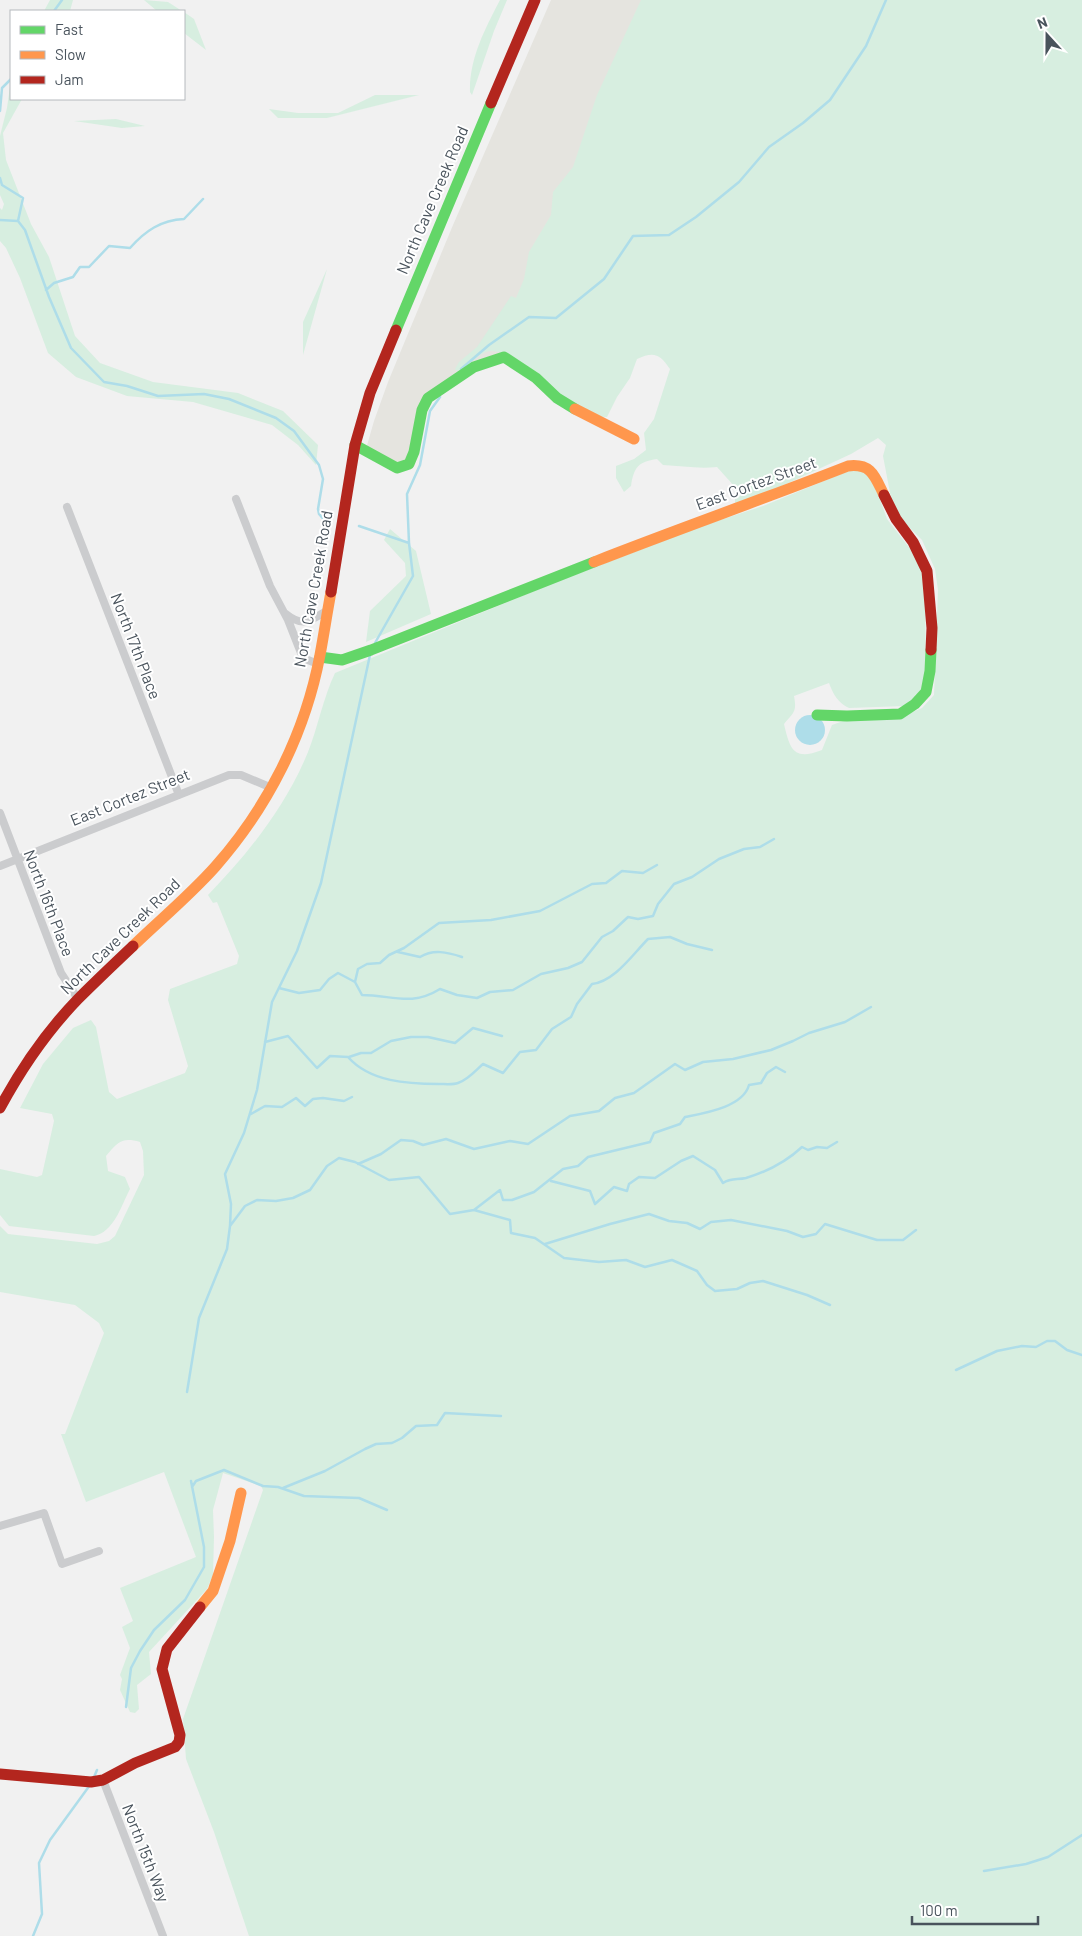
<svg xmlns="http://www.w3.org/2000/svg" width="1082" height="1936" font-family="Barlow,sans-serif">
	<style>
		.commercial { fill: #e5e4df }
		.green { fill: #d7eee0 }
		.water { fill: #aedde9 }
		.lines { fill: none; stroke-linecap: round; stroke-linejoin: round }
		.stream { stroke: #aedde9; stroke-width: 2.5 }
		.street { stroke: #cbccce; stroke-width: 8 }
		.fast { stroke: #63d668; stroke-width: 11 }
		.slow { stroke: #ff974d; stroke-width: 11 }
		.jam { stroke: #b3261e; stroke-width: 11 }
		.labels { text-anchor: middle; stroke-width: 4; stroke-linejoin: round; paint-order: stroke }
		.street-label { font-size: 16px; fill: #49535c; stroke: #fff }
	</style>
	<rect width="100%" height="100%" fill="#f1f1f1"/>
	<path class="commercial" d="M551,0H644L502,353L426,395L409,462L398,465L366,449L374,421L388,382L453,225Z"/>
	<path class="green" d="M50,0H73L70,11H44Z
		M144,0L168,2L182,11H157Z
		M500,0H507L494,31L472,95L470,92C469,59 485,29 500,0Z
		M641,0H1082V1936H249L214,1832L186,1759L183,1719L263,1490L261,1486L223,1473L213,1510L214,1537L213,1575L207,1589L149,1652L151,1674L137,1685L139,1709L135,1713L130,1712L120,1690L122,1679L120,1675L130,1648L122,1627L133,1621L120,1588L196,1557L164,1472L86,1502L61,1434H65L104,1333L99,1323L75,1305L0,1292V1226L8,1234L97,1244L109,1241L115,1236L144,1175L143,1151L140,1142C122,1137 118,1142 106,1156L108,1171L125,1177L130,1189C121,1206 114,1232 94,1236L9,1226L0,1215V1169L37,1177L42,1175L54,1121L52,1114L20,1108L43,1064L73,1028L91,1020L96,1027L109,1092L117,1099L185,1073L188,1066L168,1000L170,989L237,964L239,956L217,902L213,903L208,895C248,854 286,806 308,752C318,727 323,698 335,673L551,584L702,526L763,506L851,470L863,469L873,480L887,519L915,555L925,581L926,684L917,698L904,706L849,708C838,703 833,694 829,683L794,696C797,712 794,712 784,724C790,750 794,761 822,750L832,725L849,719L903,716L922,708L934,695L938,590L935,569L922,540L902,520L891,498L883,456L886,445L878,438L851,454L756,498L735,503V487L717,467C699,469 681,466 663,465L657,459C638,462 634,467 631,486L624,492L616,478V466L634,459L646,450L644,433L654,419L670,369C660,354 654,351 637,359L630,378L617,397L607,417C566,419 517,342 486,352C476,356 468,367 457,371L455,369L459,362L477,347L511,296L516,298L524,279L529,252L551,215L553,192L573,167L597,95Z
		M184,12L194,19L206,50L184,33Z
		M11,79V99H22L3,133L6,160L31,224L49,257L75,336L100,363L153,382L238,393L283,411L318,445L316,465L298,445L272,425L193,402L127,396L76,377L48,353L20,278L6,248L0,241V208L2,210L4,204L0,195V136L7,108Z
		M375,95H419L327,118H278L269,109L298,113H338Z
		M116,119L145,126L122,128L74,121Z
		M327,269L303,355V322Z
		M390,529L416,551L431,614L366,642L370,611L406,576L405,563L384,540Z"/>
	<path class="water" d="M795 730a15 15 0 1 1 30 0a15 15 0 1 1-30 0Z"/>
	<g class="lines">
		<path class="stream" d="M54,11L62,0
			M0,111L2,88L11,79
			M0,178L2,185L23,198L18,221
			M0,220L18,221L25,230L49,297L71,348L104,382L127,386L158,396L204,394L229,399L276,418L294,431L319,465L323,479L318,509L319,514L326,522
			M46,290L54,283L73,277L80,267H89L109,246L130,248C145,231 161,220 184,219L203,199
			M461,369L489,345L529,317L556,318L604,279L633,236L669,235L696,217L739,182L769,147L803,123L830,100L866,46L886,0
			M359,526L409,543
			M375,643L413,576L409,543L407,494L420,465L430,411L440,397
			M398,952L420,957C433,949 447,952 462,957
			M355,982L358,969L367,964L380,963L389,955L404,948L439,923L491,920L540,911L592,884L606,883L622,871L643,873L657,865
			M279,988L299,993L320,990L329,979L338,973L355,982L362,995C392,995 411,1007 440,989L457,995L477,998L490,992L513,990L541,974L568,968L582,962L602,937L613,931L628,917L638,919L653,916L658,904L674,884L692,877L719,859L744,849L760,847L774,839
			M265,1042L288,1036L317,1068L330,1056L348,1057C370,1082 408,1084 439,1084C445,1084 453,1085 458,1083C468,1080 476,1070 483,1064L503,1073L520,1052L536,1050L552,1029L571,1017L577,1004L592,984C615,981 632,955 648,939L670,937L687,944L712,950
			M349,1057L361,1053H371L391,1041L411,1037H428L455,1043L473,1028L502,1036
			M251,1114L265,1106L282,1107L296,1098L305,1106L313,1099L323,1098L344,1101L352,1097
			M358,1164L381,1154L401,1140L413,1141L423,1145L446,1139L474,1149L510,1141L528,1144L570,1116L599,1111L615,1098L634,1093L675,1064L685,1070L703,1062L733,1059L771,1050L793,1041L809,1033L845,1022L871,1007
			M551,1181L590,1191L595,1204L614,1187L627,1191L629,1184L639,1177L655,1178L681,1161L693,1156L715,1170L723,1183C731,1178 737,1180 746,1178C766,1172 787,1161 802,1147L808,1150L817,1147L827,1148L837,1142
			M474,1210L500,1190L503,1200H512L534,1192L563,1169L578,1166L588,1157L650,1142L654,1133L680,1124L685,1117C705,1113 743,1107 749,1085L761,1083L767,1073L776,1067L785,1072
			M230,1226L245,1206L257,1200L276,1201L293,1198L310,1190L327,1166L339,1158L355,1162L389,1180L419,1177L450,1214L474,1210L510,1220L511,1233L535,1238L564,1258L599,1262L626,1260L645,1267L672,1260L697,1271L707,1285L715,1291L737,1289L750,1283L763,1281L807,1295L830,1305
			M545,1244L610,1224L649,1214L669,1221L687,1223L700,1229L711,1222L731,1220L787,1231L803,1237L816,1234L825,1224L877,1240H903L916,1230
			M956,1370L997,1351L1022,1346L1036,1347L1047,1341H1055L1067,1350L1082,1355
			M187,1392L199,1318L227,1249L230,1226L231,1204L225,1174L244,1133L257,1090L272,1002L297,951L321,883L370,655
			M192,1487L196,1481L224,1470L263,1486L278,1487L304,1496L359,1498L387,1510
			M283,1488L325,1471L365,1449L376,1444L392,1443L402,1438L416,1426L437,1425L445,1413L501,1416
			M126,1707L131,1668L140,1651L154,1630L185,1600L204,1567V1547L191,1481
			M94,1777L97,1770
			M984,1871L1026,1864L1048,1857L1082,1835
			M33,1936L42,1914L39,1863L50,1840L90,1785"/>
		<path class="street" d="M236,499L270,586L288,620L303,658L318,664
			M67,507L179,795
			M286,614C303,628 312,620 328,610
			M0,813L61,973L78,999
			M0,866L229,775H241L272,788
			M0,1526L44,1513L62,1564L99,1551
			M103,1780L163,1936"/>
		<path class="fast" d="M396,330L491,103
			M355,445L397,468L409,464L414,452L422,410L428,398L474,367L504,357L536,378L557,398L575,409
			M320,657L342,660L371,650L594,562
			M817,715L847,716L900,714L915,704L926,692L930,671L931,650"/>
		<path class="slow" d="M575,409L634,439
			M594,562C678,529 764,499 848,466C872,463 875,477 884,495
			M133,946C160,920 190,895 215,867C268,807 305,734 320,655C324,634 327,613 331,592
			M200,1607L213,1591L230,1541L241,1493"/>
		<path class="jam" d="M491,103L535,0
			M884,495L896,519L913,542L927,571L932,628L931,650
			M331,592L355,445L370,393L396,330
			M0,1108C21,1069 47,1031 78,999C96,981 115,963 133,946
			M0,1774L91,1782L103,1780L135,1763L175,1747L179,1742L180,1735L162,1669L167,1649L200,1607"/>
	</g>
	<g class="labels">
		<g class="street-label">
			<text transform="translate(432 200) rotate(-67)" y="6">North Cave Creek Road</text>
			<text transform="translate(756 483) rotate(-20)" y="6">East Cortez Street</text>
			<text transform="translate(313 589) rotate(-80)" y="6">North Cave Creek Road</text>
			<text transform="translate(136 646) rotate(69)" y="6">North 17th Place</text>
			<text transform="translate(130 797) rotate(-22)" y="6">East Cortez Street</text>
			<text transform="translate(49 903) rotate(69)" y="6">North 16th Place</text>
			<text transform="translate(120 936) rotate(-44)" y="6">North Cave Creek Road</text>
			<text transform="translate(146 1853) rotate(69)" y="6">North 15th Way</text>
		</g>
	</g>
	<rect x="10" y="10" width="175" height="90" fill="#ffffff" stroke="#b6babe"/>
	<rect x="20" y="26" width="25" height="8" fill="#63d668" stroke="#b6babe"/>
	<text x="55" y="35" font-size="15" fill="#49535c">Fast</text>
	<rect x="20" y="51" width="25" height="8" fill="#ff974d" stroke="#b6babe"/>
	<text x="55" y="60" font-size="15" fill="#49535c">Slow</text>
	<rect x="20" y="76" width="25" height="8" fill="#b3261e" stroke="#b6babe"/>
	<text x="55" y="85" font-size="15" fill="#49535c">Jam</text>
	<g transform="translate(1047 35) rotate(339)" stroke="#ffffff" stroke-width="4" paint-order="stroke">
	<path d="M0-4L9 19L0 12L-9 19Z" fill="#49535c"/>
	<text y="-8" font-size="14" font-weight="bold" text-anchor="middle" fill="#49535c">N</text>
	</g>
	<path d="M912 1916v8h126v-8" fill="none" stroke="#49535c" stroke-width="2.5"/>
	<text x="920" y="1916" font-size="15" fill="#49535c" stroke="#ffffff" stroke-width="4" paint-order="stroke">100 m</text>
</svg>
